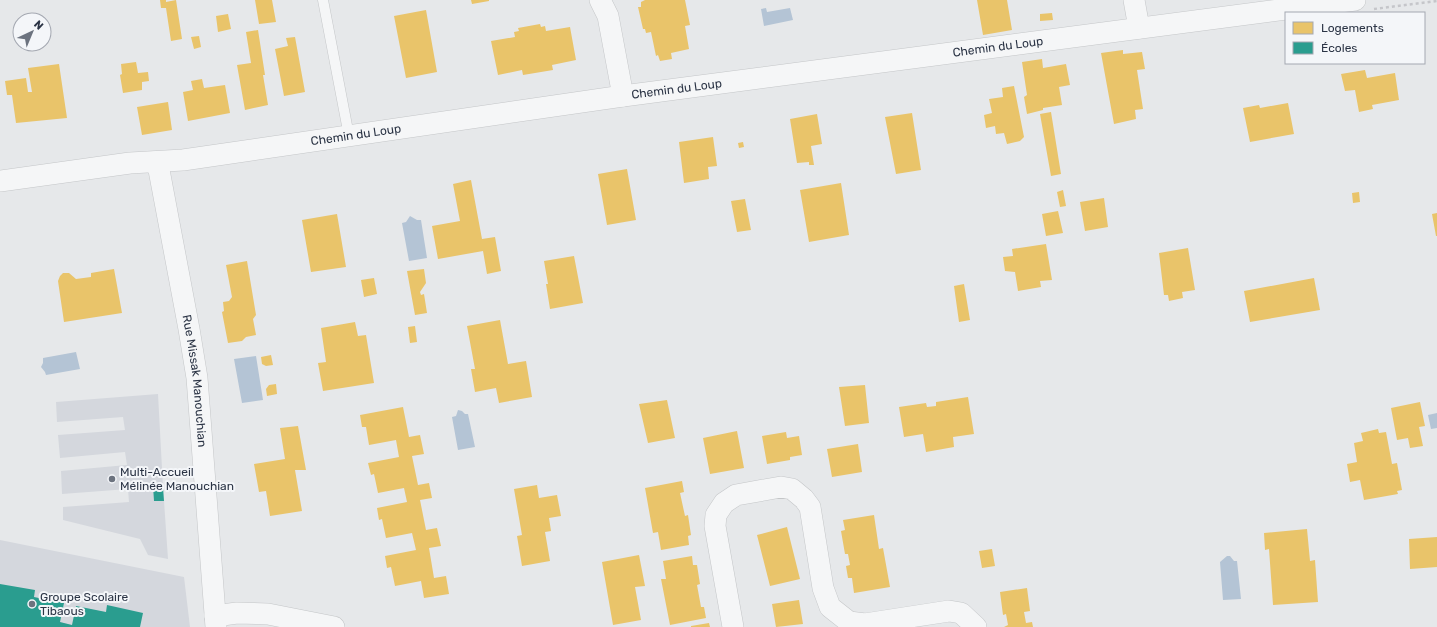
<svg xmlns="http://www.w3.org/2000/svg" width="1437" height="627" font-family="Rubik,sans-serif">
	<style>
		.built { fill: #d4d7dd }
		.water { fill: #b4c4d5 }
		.homes { fill: #e9c46a }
		.schools { fill: #2a9d8f }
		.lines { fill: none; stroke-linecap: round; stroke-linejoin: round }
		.service-casing { stroke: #c4c6c8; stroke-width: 11 }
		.minor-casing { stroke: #c4c6c8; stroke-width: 22 }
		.path { stroke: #c5c6ca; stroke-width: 2.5; stroke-dasharray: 3 3; stroke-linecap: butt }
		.service { stroke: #f5f6f7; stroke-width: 10 }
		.minor { stroke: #f5f6f7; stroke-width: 21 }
		.poi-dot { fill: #6c737f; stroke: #f4f6f9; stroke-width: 1.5 }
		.labels { text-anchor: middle; stroke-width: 4; stroke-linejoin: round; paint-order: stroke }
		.street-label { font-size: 12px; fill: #2b3445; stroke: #f4f6f9 }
		.poi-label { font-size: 12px; fill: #2b3445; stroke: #f4f6f9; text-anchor: start }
	</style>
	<rect width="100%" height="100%" fill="#e6e8ea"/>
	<path class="built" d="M158,394L163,487L153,488L154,501H164L168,559L148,555L140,539L63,520V507L129,502L128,489L62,494L61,471L127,465L125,452L60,458L58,435L125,430L123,417L57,422L56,402Z
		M0,540L184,577L190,627H0Z"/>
	<path class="water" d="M766,8L767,12L790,8L793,20L764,26L761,9Z
		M410,216L417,220H421L427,258L409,261L402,223L406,222Z
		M76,352L80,369L46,375L45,372L41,367L43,363V358Z
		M256,356L263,400L242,403L234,359Z
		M458,410L462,411L465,414H468L475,447L458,450L452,417L456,416Z
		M1437,413V428L1431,429L1428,415Z
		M1227,556H1230L1234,561H1237L1241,599L1223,600L1220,562Z"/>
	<path class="homes" d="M160,0H166V2L176,0L182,39L171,41L166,8H161Z
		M255,0H272L276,22L259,24Z
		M471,0H489V1L472,4Z
		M645,0H685L690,25L685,26L689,49L671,53L672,59L660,61L658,55L656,56L651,32L646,33L645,29H643L638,7H641V2Z
		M977,0H1007L1012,30L983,35Z
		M426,10L437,72L406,78L394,16Z
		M1052,13L1053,20L1040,21V14Z
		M228,14L231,29L218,32L216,16Z
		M540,24L541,27L545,26L546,31L570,27L576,60L552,65L553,70L523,75L522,70L498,75L491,41L515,37L514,32L519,31L518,28Z
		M258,30L265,75H263L268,105L245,110L237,65L251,63L246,32Z
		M199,36L201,47L194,49L191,37Z
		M295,37L305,92L284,96L275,49L288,46L286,38Z
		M1123,50V54L1142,52L1145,69L1137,70L1143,109L1135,110L1136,119L1114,124L1101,53Z
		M1042,59L1043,68L1066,64L1070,85L1059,87L1062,105L1043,108V110L1027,114L1024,97L1027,95L1022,62Z
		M136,62L138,73L148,72L149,81L142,82V90L123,93L120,75L122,74L121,64Z
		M59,64L67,118L16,123L12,95H7L5,81L26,78L28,92H32L28,68Z
		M1365,70L1367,78L1395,73L1399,100L1372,105L1373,109L1359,112L1355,90L1345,91L1341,74Z
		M202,79L204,88L225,85L230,113L188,121L183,92L193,90L191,81Z
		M1014,86L1024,137L1020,141L1007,144L1004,133L996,134L995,126L986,128L984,115L992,113L989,99L1003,97L1002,88Z
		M168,102L172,130L142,135L137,107Z
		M1288,103L1294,134L1250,142L1243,108L1259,105L1260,108Z
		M1051,112L1061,174L1051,176L1040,114Z
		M912,113L921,170L896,174L885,117Z
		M817,114L822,144L811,146L814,165H809V162L797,163L790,119Z
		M713,137L717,166L708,167L709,179L684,183L679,142Z
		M743,142L744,147L739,148L738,143Z
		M627,169L636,220L607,225L598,174Z
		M471,180L482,239L495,237L501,271L487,274L483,251L438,259L432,226L460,221L453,184Z
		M841,183L849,235L809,242L800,190Z
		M1063,190L1066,206L1060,207L1057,192Z
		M1359,192L1360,202L1353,203L1352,193Z
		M1104,198L1108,227L1085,231L1080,202Z
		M745,199L751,230L737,232L731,201Z
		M1058,211L1063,233L1046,236L1042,214Z
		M1437,213V236H1436L1432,214Z
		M337,214L346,267L311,272L302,220Z
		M1046,244L1052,280L1040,281L1041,287L1018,291L1015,272L1005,271L1003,257L1013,256L1012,249Z
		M1188,248L1195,290L1182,292L1183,298L1169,301L1168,295H1164L1159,253Z
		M574,256L583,303L550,309L546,284H548L544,261Z
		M247,261L256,315L253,319L256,335L246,337L242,341L228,343L222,312L224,311L223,302L229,301L232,297L226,265Z
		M114,269L122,313L64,322L58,281L60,276L63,273H69L76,279L91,277V273Z
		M424,269L426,283L420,292L421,295L424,294L427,313L415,315L407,271Z
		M374,278L377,294L364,297L361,280Z
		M1314,278L1320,310L1250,322L1244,291Z
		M964,284L970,320L959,322L954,286Z
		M500,320L508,364L526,361L532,397L499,403L496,388L475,392L471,369H475L467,326Z
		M355,322L358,336L366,335L374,383L323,391L318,363L326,362L321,328Z
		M415,326L417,342L410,343L408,327Z
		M271,355L273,365L266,366L262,364L261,357Z
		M276,384L277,394L267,396L266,389L269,385Z
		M865,385L869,423L845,426L839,387Z
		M968,397L974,434L953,437L954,447L926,452L923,434L904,437L899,407L926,403L927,407L936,406V402Z
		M667,400L675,438L648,443L639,404Z
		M1420,402L1425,426L1419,427L1423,446L1410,448L1408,438L1397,440L1391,408Z
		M403,407L409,437L420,435L424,454L412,456L418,485L429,483L432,498L420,500L426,530L437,528L441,546L429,548L434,578L446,576L449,594L424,598L421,581L395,586L391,567L387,568L385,556L416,550L412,533L386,538L382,519L379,520L377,508L407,502L404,488L378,493L374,474L371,475L368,463L399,457L396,440L369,445L366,427H362L360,415Z
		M298,426L306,470H295L302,511L270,516L266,491L259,492L254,464L285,459L280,428Z
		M1378,429L1379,433L1386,432L1392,464L1397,463L1402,490L1397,491L1398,494L1364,500L1360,480L1350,482L1347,464L1357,462L1354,443L1363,441L1361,433Z
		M737,431L744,468L710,474L703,438Z
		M786,432L787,438L799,436L802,455L790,457V460L767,464L762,436Z
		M858,444L862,472L832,477L827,449Z
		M682,481L684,492L680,493L685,516L688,515L691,535L688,536L689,545L661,550L658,532L653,533L645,488Z
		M537,485L539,498L557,495L561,516L549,518L551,531L545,532L550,561L522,566L517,536L522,535L514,489Z
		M874,515L879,549L883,548L890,587L854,593L852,578H848L846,566L850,565L848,554H845L841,531L845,530L843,520Z
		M787,527L800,579L770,586L757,535Z
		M1307,529L1310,561L1315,560L1318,602L1273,605L1269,549L1265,550L1264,533Z
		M1437,537V567L1410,569L1409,539Z
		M992,549L995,566L982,568L979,551Z
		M639,555L645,586L635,587L641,620L613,625L602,562Z
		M692,556L693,565H697L700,584L697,585L701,607H704L706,618L670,625L661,579H666L663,561Z
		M1027,588L1030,611L1024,612L1026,623L1032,622L1033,627H1004L1008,625L1006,614L1003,615L1000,592Z
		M799,600L803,624L776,627L772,604Z
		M709,623L710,627H691V626Z"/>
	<path class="schools" d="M153,487H163L164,501H154Z
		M0,584L35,590L34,597L64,603L60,622L72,625L76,606L106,612L107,605L143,613L140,627H0Z"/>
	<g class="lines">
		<g class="service-casing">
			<path id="service" d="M323,0L349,136"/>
		</g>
		<g class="minor-casing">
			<g id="minor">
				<path d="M600,0L608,16L623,96"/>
				<path d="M1134,0L1139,28"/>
				<path id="s1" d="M155,162L159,170L189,329L197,378L216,627"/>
				<path id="s2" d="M0,181L130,163L183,160L623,96L1355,0"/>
				<path d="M215,616L237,613L268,614L334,627"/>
				<path d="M733,627L715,526L716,515L724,503L736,495L781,487L792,489L804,499L810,507L823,588L830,607L849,622L865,624L949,611L961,613L976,627"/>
			</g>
		</g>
		<path class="path" d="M1374,9L1437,1"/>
		<use href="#service" class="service"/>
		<use href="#minor" class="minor"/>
	</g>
	<g class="poi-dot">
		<circle cx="112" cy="479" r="4"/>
		<circle cx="32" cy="604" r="4"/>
	</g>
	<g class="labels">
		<g class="street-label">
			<text dy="4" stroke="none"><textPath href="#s2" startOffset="1007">Chemin du Loup</textPath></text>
			<text dy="4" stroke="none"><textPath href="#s2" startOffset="683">Chemin du Loup</textPath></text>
			<text dy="4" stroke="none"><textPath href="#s2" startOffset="359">Chemin du Loup</textPath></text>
			<text dy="4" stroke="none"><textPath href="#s1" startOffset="223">Rue Missak Manouchian</textPath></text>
		</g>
		<g class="poi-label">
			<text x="120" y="476">Multi-Accueil<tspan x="120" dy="14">Mélinée Manouchian</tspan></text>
			<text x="40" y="601">Groupe Scolaire<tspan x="40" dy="14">Tibaous</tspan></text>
		</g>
	</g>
	<rect x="1285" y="12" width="140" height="52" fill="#f4f6f9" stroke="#a4a8b1"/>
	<rect x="1293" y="22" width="20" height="12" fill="#e9c46a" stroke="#a4a8b1"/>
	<text x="1321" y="32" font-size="12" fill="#2b3445">Logements</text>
	<rect x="1293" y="42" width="20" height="12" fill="#2a9d8f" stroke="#a4a8b1"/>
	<text x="1321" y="52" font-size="12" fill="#2b3445">Écoles</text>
	<g transform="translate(32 32) rotate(44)"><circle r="19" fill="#f4f6f9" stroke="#a4a8b1"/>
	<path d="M0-3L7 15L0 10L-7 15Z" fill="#6c737f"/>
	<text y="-6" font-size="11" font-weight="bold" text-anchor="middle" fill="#2b3445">N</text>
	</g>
</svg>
